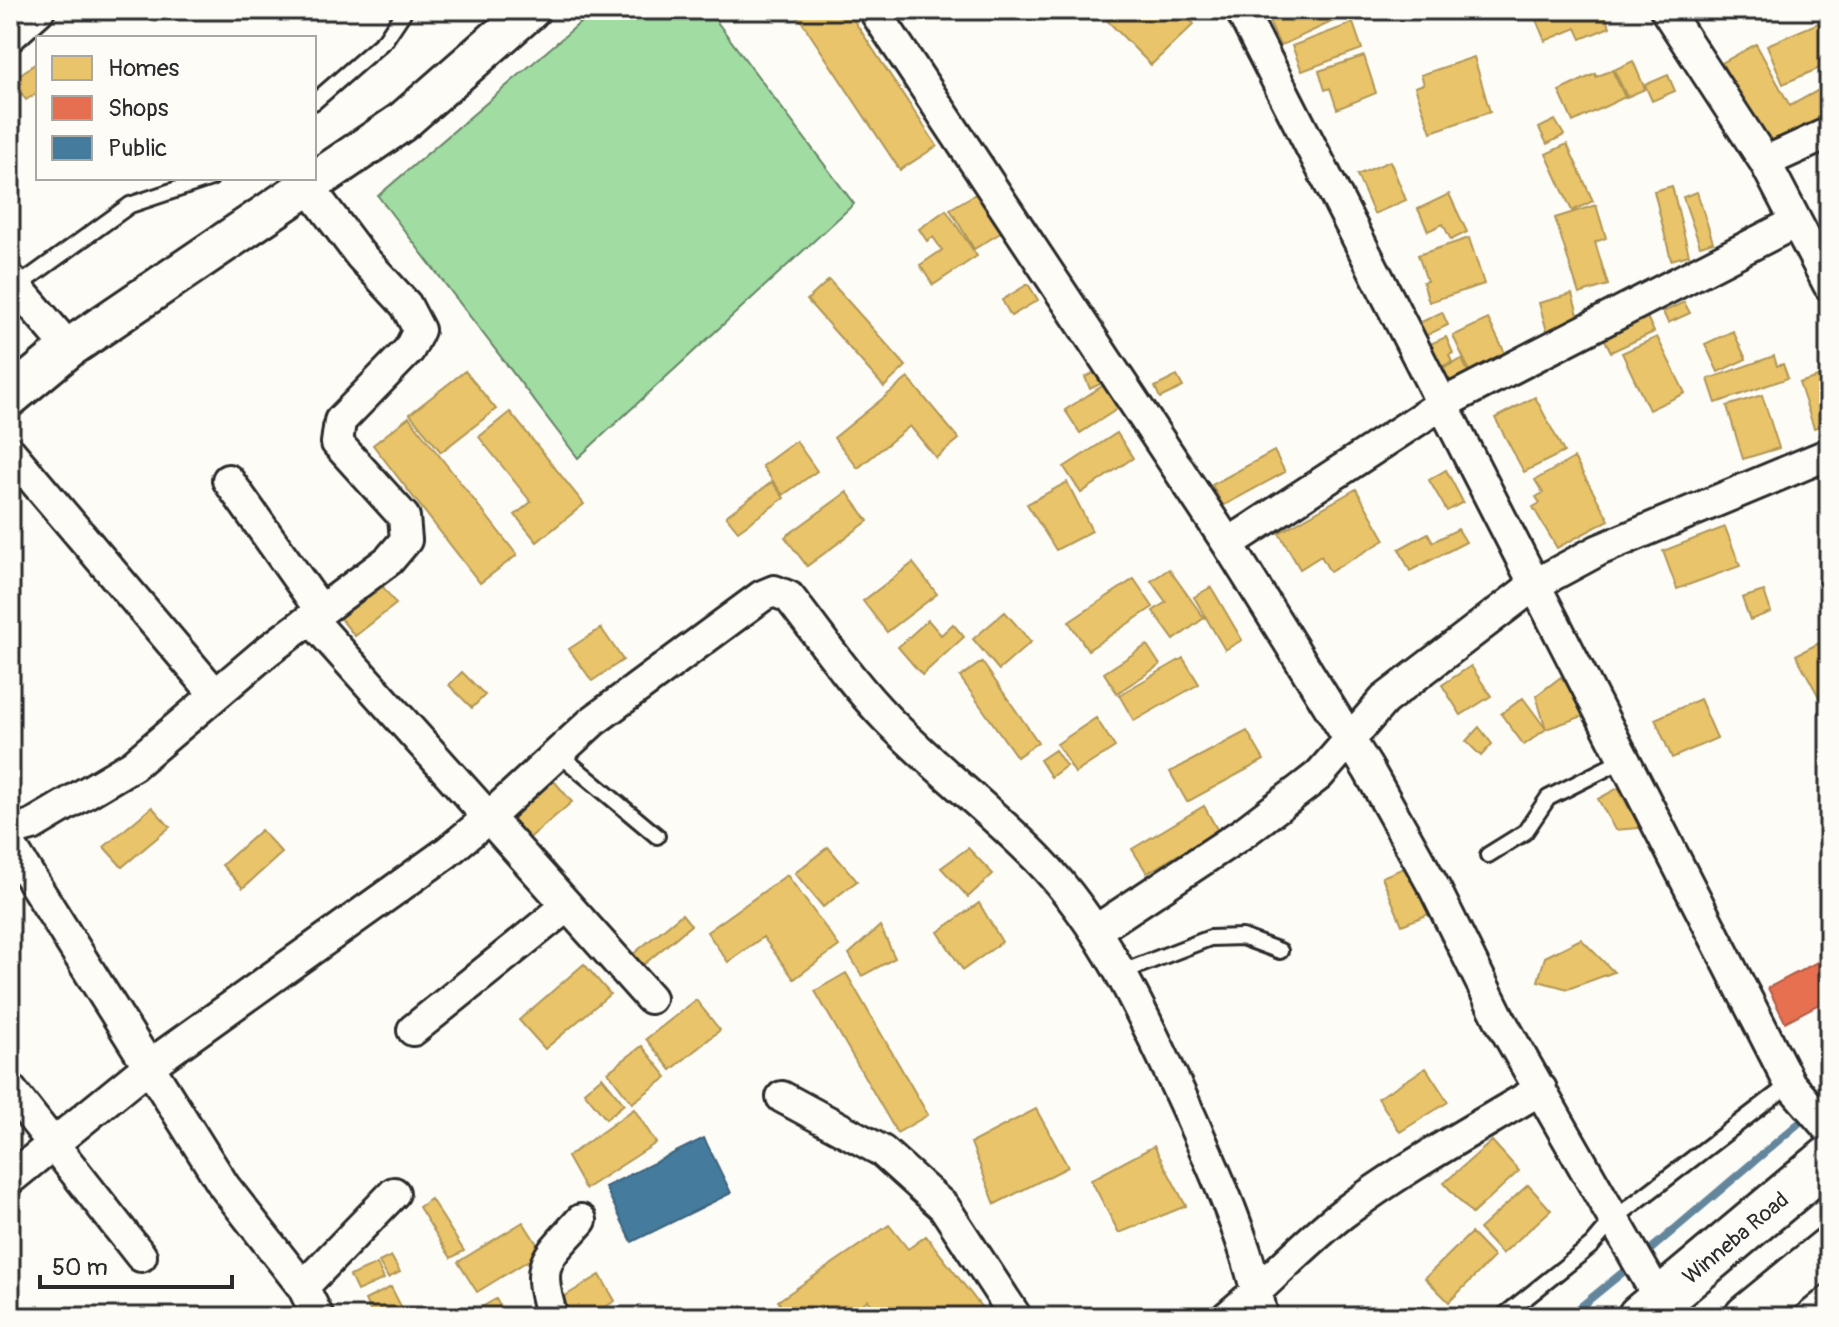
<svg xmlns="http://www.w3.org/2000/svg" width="1839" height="1327" font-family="Pangolin,sans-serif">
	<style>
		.green { fill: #a1dca2; stroke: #668466; stroke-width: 2 }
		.homes { fill: #e9c46a; stroke: #b09657; stroke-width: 2 }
		.shops { fill: #e76f51; stroke: #af5b46; stroke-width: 2 }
		.public { fill: #457b9d; stroke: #3d637b; stroke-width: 2 }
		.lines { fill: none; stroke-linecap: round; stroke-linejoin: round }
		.stream { stroke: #64869d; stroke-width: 8 }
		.service-casing { stroke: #2b2b2b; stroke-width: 20 }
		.minor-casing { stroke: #2b2b2b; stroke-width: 36 }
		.tertiary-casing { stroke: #2b2b2b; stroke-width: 44 }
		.trunk-casing { stroke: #2b2b2b; stroke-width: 50 }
		.service { stroke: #fdfcf7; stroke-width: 14 }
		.minor { stroke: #fdfcf7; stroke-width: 30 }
		.tertiary { stroke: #fdfcf7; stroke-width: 38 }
		.trunk { stroke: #fdfcf7; stroke-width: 44 }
		.labels { text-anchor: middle; stroke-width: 8; stroke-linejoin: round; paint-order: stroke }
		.street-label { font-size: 22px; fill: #2b2b2b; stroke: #fdfcf7 }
	</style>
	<rect width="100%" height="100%" fill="#fdfcf7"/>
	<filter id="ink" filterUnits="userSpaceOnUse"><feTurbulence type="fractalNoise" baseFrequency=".0125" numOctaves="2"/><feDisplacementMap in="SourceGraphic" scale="16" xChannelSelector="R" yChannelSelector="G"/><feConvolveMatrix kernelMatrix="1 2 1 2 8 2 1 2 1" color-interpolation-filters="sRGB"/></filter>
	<g filter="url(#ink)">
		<path class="green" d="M595,10H708L854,204L578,458L378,196Z"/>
		<path class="homes" d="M794,10H847L937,146L900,170Z
			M1097,10H1180L1194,24L1151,65Z
			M1272,10H1285L1290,20L1297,17L1293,10H1336L1340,18L1280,46L1269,21L1276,18Z
			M1532,10H1603L1610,27L1581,39L1576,28L1545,41Z
			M1823,21L1829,34V64L1783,84L1767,45Z
			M1353,23L1362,49L1302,71L1292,46Z
			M1756,44L1790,106L1828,85L1829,87V120L1772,152L1722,63Z
			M1364,56L1376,93L1337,109L1330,88L1325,90L1319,71Z
			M1474,57L1490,112L1431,132L1415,87L1424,84L1421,75Z
			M1633,61L1645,89L1627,97L1614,70Z
			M38,62V92L26,100L12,80Z
			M1612,70L1625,97L1573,122L1559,91L1595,74L1596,77Z
			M1668,75L1675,91L1652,101L1645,85Z
			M1555,120L1564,135L1547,144L1539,128Z
			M1567,144L1593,201L1572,211L1546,154Z
			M10,156L20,174L10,180Z
			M1390,161L1406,200L1374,214L1357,175Z
			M1672,186L1689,255L1671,260L1654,191Z
			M979,192L1002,232L974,249L950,209Z
			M1697,192L1713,242L1700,246L1683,197Z
			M1449,194L1467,232L1451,240L1443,224L1428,231L1418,209Z
			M1596,205L1606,238L1595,242L1608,285L1579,294L1555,218Z
			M946,210L977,256L933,285L920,265L942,250L933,237L927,241L919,229Z
			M1469,238L1484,284L1429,302L1423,282L1427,281L1418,255Z
			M829,280L906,366L884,387L807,300Z
			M1028,284L1038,300L1011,316L1002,300Z
			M1572,294L1582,328L1549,338L1539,303Z
			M1684,302L1690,313L1668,323L1663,312Z
			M1442,312L1448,325L1421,338L1415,325Z
			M1647,317L1654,332L1611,352L1604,338Z
			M1488,319L1509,361L1473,378L1453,336Z
			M1733,331L1746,359L1718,372L1705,344Z
			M1446,337L1453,353L1449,355L1452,362L1439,368L1428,345Z
			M1657,337L1685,393L1649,410L1622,353Z
			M1774,356L1777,366L1783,364L1788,378L1716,403L1708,379Z
			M1462,359L1469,374L1448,385L1441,369Z
			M1105,367L1110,379L1090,389L1085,377Z
			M465,371L496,409L441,452L410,414Z
			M1824,375L1829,390V423L1814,428L1799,383Z
			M1177,376L1183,387L1160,398L1155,387Z
			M908,378L959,439L936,458L910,426L858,468L834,438Z
			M1104,385L1119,408L1080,433L1065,410Z
			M1762,395L1779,448L1743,459L1727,406Z
			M1535,397L1564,452L1524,472L1495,418Z
			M510,412L584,504L537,542L515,515L531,502L479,437Z
			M409,417L517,555L480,583L373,445Z
			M1117,433L1133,458L1081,493L1064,467Z
			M796,441L817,471L783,495L762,466Z
			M1274,451L1285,472L1223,506L1212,485Z
			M1574,458L1609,520L1557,548L1533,507L1540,503L1536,497L1543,493L1535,480Z
			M1446,470L1463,502L1447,511L1429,480Z
			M772,482L784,498L738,531L726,516Z
			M1067,482L1092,531L1056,550L1027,504Z
			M1356,489L1385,540L1330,572L1321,556L1300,569L1279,533Z
			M847,492L868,521L807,566L785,537Z
			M1725,527L1740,566L1677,589L1663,551Z
			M1458,529L1466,542L1410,571L1399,549L1428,533L1433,542Z
			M913,563L937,594L887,632L863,601Z
			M1169,569L1204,618L1174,640L1153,611L1166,602L1151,581Z
			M377,579L396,604L355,636L335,612Z
			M1134,579L1153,607L1088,650L1069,622Z
			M1211,587L1242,640L1225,650L1194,597Z
			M1764,591L1771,612L1750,620L1742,598Z
			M1005,612L1031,642L999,670L973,639Z
			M928,620L941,635L953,624L964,637L922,675L898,647Z
			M601,628L623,660L592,681L569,649Z
			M1829,638V715L1796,655Z
			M1147,645L1160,665L1117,693L1104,673Z
			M1183,658L1199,684L1134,721L1119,695Z
			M982,662L1038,742L1017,757L960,677Z
			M1471,666L1491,696L1461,715L1442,685Z
			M462,672L485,695L472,708L449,685Z
			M1561,677L1589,714L1546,729L1536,696Z
			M1523,698L1546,729L1524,745L1501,714Z
			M1700,699L1717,738L1672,758L1655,719Z
			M1096,718L1115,747L1075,773L1057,744Z
			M1479,727L1492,744L1481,756L1466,741Z
			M1247,731L1264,760L1187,802L1170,772Z
			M1055,750L1066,766L1051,777L1040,760Z
			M548,774L572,802L527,840L503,813Z
			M1618,788L1640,828L1615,830L1598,799Z
			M1204,806L1218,831L1147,873L1132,849Z
			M152,807L170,827L122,867L104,847Z
			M261,830L282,853L243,888L222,865Z
			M828,847L857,881L823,907L795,873Z
			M968,848L993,874L968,897L941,868Z
			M1409,866L1429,914L1402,925L1382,877Z
			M787,875L839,946L794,979L763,937L728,962L707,932Z
			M979,903L1002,942L963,970L938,932Z
			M682,914L691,925L637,970L627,959Z
			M880,926L895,958L862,976L849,954Z
			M1581,939L1614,972L1568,989L1538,981L1545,957Z
			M584,964L610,994L545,1049L519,1020Z
			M846,973L928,1115L897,1133L815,991Z
			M696,1000L720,1030L671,1070L646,1039Z
			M642,1046L667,1077L632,1103L608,1072Z
			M1426,1068L1448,1102L1400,1132L1378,1098Z
			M602,1077L624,1104L606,1119L584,1092Z
			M634,1109L656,1143L585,1189L567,1157Z
			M1036,1109L1068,1167L995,1204L971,1143Z
			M1492,1141L1519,1171L1472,1214L1444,1183Z
			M1154,1146L1186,1206L1119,1233L1091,1180Z
			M1528,1185L1551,1210L1502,1254L1479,1229Z
			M431,1199L464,1251L451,1258L419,1207Z
			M523,1222L542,1252L477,1292L458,1262Z
			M889,1225L908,1249L926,1236L982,1308L970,1317H880L868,1300L845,1317H789L778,1301Z
			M1471,1233L1494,1257L1449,1302L1425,1278Z
			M391,1256L400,1272L388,1278L379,1262Z
			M377,1264L384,1279L357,1291L350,1276Z
			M600,1275L615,1301L588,1317H570L560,1299Z
			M391,1287L405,1314L398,1317H373L365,1300Z
			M496,1299L506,1317H464Z"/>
		<path class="shops" d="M1819,961L1829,980V999L1785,1022L1768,988Z"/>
		<path class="public" d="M704,1138L731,1193L632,1242L605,1187Z"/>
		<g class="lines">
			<path class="stream" d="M1643,1256L1799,1123L1829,1093
				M1568,1317L1633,1264"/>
			<g class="service-casing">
				<path id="service" d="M314,102L385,40L405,10
					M15,288L130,205L211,178
					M559,754L657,836
					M1488,855L1525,832L1548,798L1623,760
					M1120,973L1210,938L1242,937L1280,951
					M1502,1317L1592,1245L1614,1219L1790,1084"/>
			</g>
			<g class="minor-casing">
				<path id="minor" d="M874,10L1228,544L1368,769L1435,889L1499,1018L1660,1300
					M1241,10L1790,1084L1829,1129
					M1666,10L1765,162L1829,285
					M10,36L39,10
					M1765,162L1829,133
					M10,279L69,348
					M10,452L215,694
					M228,480L321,611
					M1228,544L1442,404L1796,222
					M311,619L650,998
					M10,831L32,825L133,765L266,652L389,560L406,540L404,517L337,443L340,421L409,350L419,330L406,305L360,255L308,186
					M10,845L224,1186L303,1287L318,1317
					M1095,931L1243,833L1301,789L1319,775L1384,700L1534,585L1599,550L1829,454
					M413,1030L567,906
					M10,1089L141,1256
					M782,1097L882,1151L944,1207L1016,1317
					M10,1179L150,1065L446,853L488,818L593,721L762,596L774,591L789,597C821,638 851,682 887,719C935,768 990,810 1038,859C1106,929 1146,1020 1186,1107C1216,1174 1249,1245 1262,1317
					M303,1287L394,1193
					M552,1317C535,1261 545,1261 581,1220
					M1227,1317C1267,1284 1301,1246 1342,1214C1404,1167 1475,1129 1541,1089"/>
			</g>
			<g class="tertiary-casing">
				<path id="tertiary" d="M10,397L69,348L402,122L530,10"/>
			</g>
			<g class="trunk-casing">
				<g id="trunk">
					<path id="s1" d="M1640,1317L1829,1159"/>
					<path d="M1747,1317L1829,1250"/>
				</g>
			</g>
			<use href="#service" class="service"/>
			<use href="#minor" class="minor"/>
			<use href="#tertiary" class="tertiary"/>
			<use href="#trunk" class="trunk"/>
		</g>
	</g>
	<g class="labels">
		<g class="street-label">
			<text dy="8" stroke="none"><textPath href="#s1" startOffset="124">Winneba Road</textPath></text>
		</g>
	</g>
	<rect width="1839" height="1327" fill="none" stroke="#fdfcf7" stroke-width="40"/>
	<rect x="20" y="20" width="1799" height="1287" fill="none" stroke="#2b2b2b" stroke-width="3" filter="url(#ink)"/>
	<rect x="36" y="36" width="280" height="144" fill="#fdfcf7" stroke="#a9a8a5" stroke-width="2"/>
	<rect x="52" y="56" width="40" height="24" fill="#e9c46a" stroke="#a9a8a5" stroke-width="2"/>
	<text x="108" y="76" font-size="24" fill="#2b2b2b">Homes</text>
	<rect x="52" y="96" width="40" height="24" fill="#e76f51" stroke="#a9a8a5" stroke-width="2"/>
	<text x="108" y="116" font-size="24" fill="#2b2b2b">Shops</text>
	<rect x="52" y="136" width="40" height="24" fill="#457b9d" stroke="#a9a8a5" stroke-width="2"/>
	<text x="108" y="156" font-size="24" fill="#2b2b2b">Public</text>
	<path d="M40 1275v12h192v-12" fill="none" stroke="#2b2b2b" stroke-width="4"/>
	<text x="52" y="1275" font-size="24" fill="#2b2b2b" stroke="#fdfcf7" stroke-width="6" paint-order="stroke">50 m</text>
</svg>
